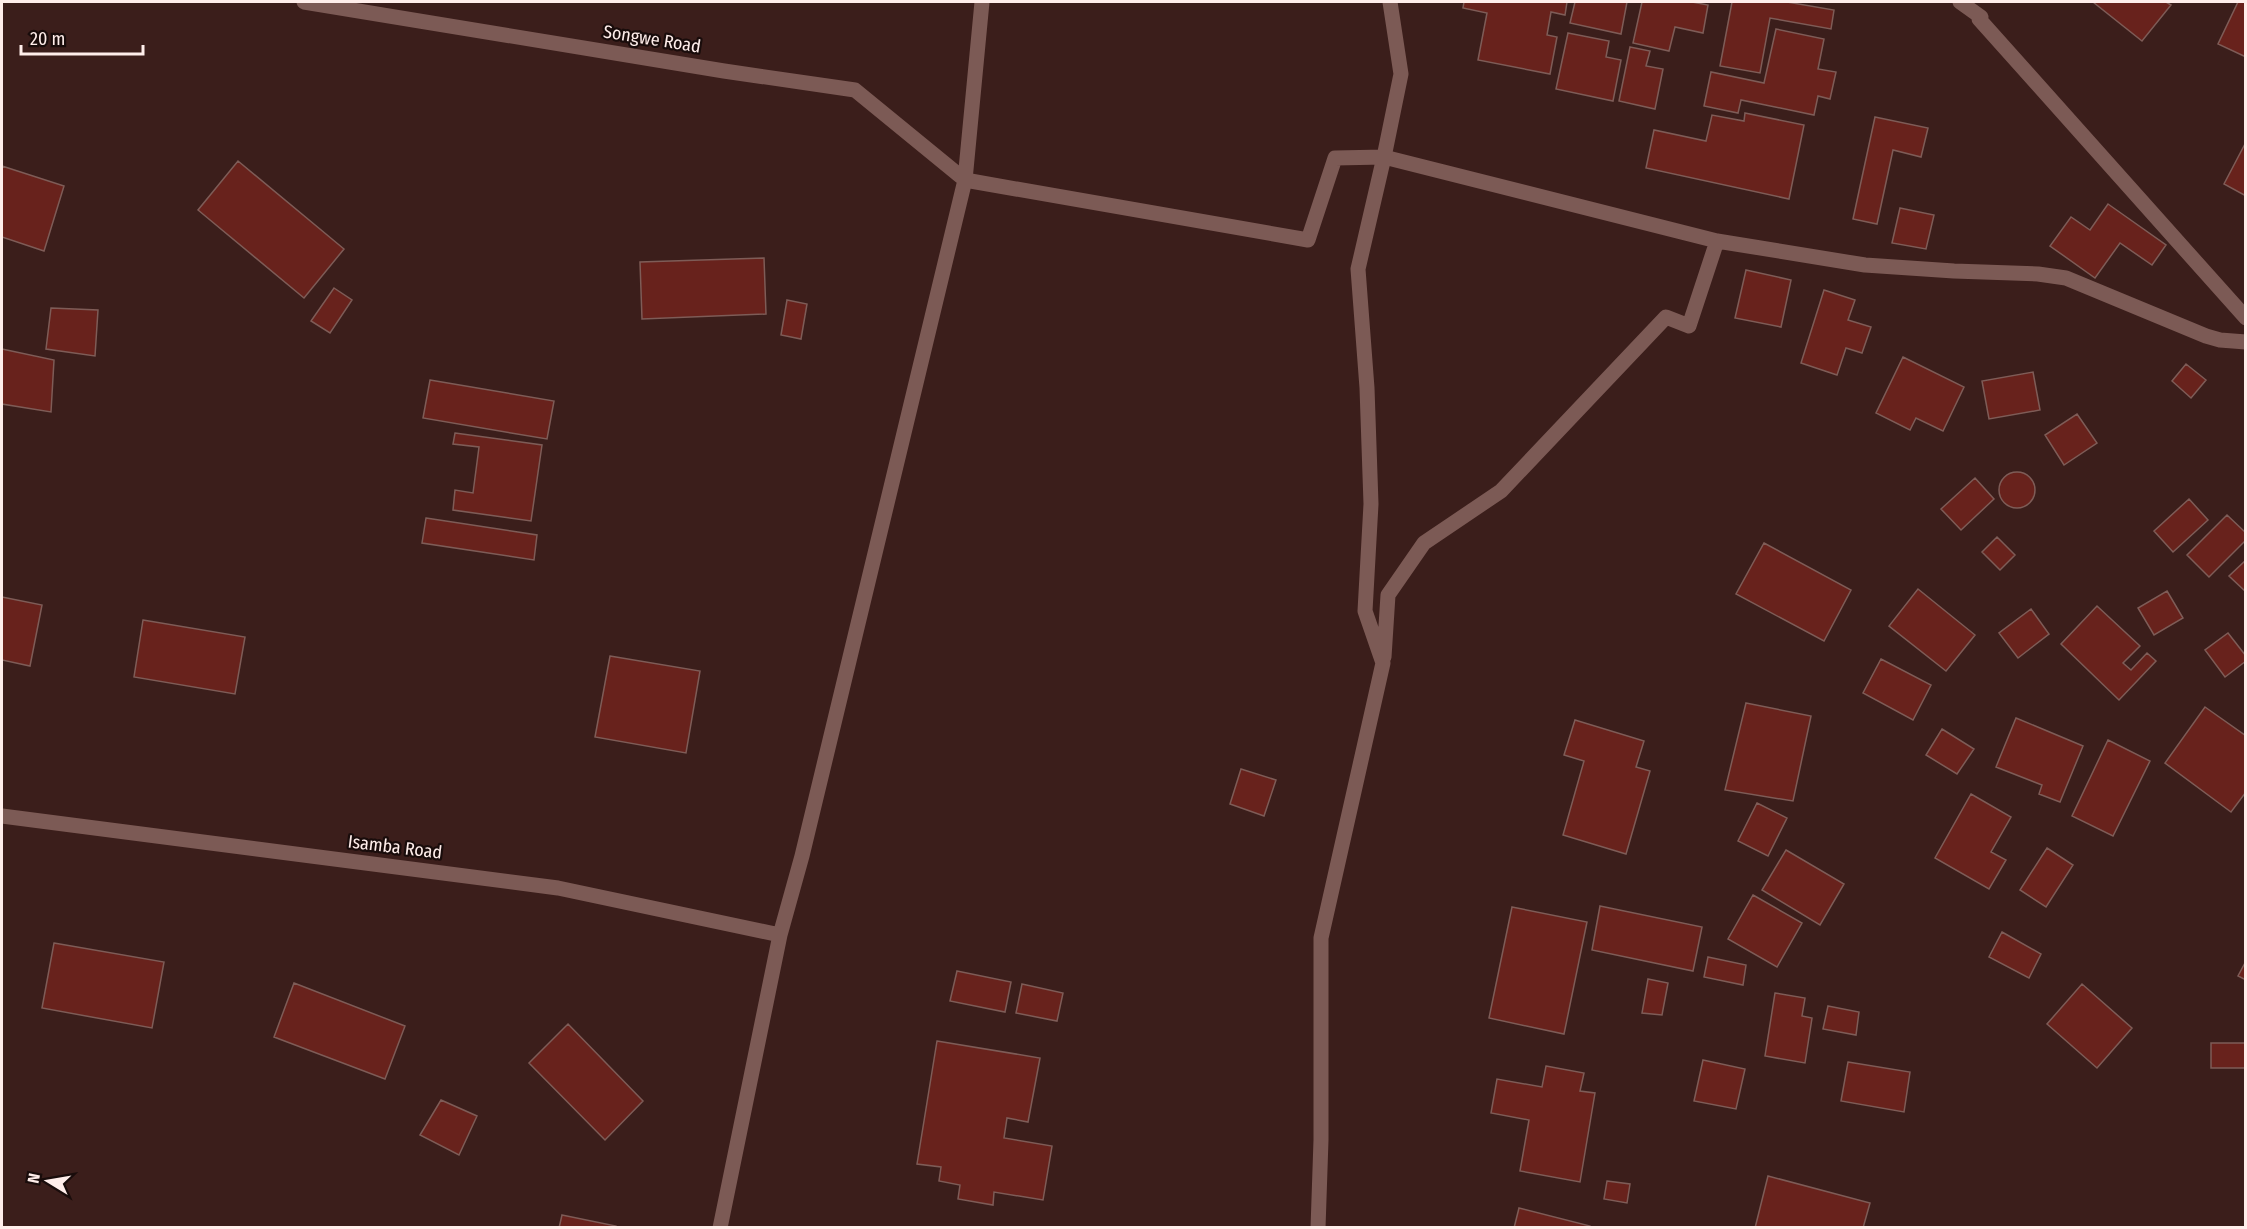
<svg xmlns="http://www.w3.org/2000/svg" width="2247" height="1229" font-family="'Fira Sans Condensed',sans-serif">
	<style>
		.building { fill: #68221c; stroke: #7e5c57; stroke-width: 1.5 }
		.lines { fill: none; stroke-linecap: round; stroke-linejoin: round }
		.minor { stroke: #7c5a55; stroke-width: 15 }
		.labels { text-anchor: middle; stroke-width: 4.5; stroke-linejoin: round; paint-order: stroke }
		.street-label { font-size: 18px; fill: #ffeeeb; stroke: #190c0b }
	</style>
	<rect width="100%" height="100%" fill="#3b1e1b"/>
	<path class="building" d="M1464,2H1567L1565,15L1551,12L1547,35L1557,37L1550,74L1478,60L1487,13L1463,8Z
		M1575,2H1627L1621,34L1570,23Z
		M1642,2H1692L1708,5L1703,33L1675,27L1669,51L1633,43Z
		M1732,2H1787L1834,10L1831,29L1770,18L1760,73L1720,66Z
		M2093,2H2166L2171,5L2142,41Z
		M2238,2H2246V57L2218,44Z
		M1776,29L1824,39L1818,69L1836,72L1830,99L1818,96L1814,115L1741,100L1738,113L1704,106L1711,72L1764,83Z
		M1568,33L1609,41L1606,57L1621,60L1613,101L1556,89Z
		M1630,47L1650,51L1646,66L1663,69L1655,109L1619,101Z
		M1745,113L1804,125L1789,199L1646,168L1654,130L1706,141L1712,115L1744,121Z
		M1875,117L1928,128L1921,157L1893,150L1877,224L1853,219Z
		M2246,142V196L2224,184Z
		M238,161L344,249L304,298L198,210Z
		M2,166L64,186L44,251L2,237Z
		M2108,204L2166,245L2152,265L2120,243L2095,278L2050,246L2071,217L2090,230Z
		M1900,208L1934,215L1926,249L1892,243Z
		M764,258L766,314L642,319L640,262Z
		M1746,270L1791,280L1781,327L1735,318Z
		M334,288L352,300L330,333L311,321Z
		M1824,290L1855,300L1848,320L1871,327L1862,353L1846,348L1837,375L1801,363Z
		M787,300L807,304L801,339L781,335Z
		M51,308L98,310L95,356L46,349Z
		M2,349L54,360L51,412L2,404Z
		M1903,357L1964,387L1943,431L1916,418L1910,430L1876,413Z
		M2186,364L2206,380L2191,398L2172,381Z
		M2033,372L2040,410L1989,419L1982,381Z
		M430,380L554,401L547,439L423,418Z
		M2077,414L2097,443L2064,465L2045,435Z
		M455,433L542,445L531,521L453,510L455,490L473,493L479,447L453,444Z
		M1999 490a18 18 0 1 1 36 0a18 18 0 1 1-36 0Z
		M1975,478L1994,499L1961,530L1941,509Z
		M2189,499L2208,520L2173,552L2154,531Z
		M2227,515L2246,533V540L2209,577L2187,555Z
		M426,518L537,535L534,560L422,543Z
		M1997,537L2015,555L2000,570L1982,552Z
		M1764,543L1851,590L1824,641L1736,594Z
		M2246,560V592L2229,576Z
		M1918,589L1975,635L1946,671L1889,626Z
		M2167,591L2183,618L2154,635L2138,608Z
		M2,597L42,605L30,666L2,660Z
		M2097,606L2140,646L2123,663L2131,670L2147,653L2156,661L2119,700L2061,644Z
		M2031,609L2049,634L2018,658L1999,633Z
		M143,620L245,637L235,694L134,677Z
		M2228,633L2246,656V661L2225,677L2205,650Z
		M610,656L700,671L686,753L595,737Z
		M1881,659L1931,685L1913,720L1863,693Z
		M1746,703L1811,716L1793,801L1725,790Z
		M2205,707L2246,736V792L2231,812L2165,763Z
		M2016,718L2083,746L2060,802L2039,794L2042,785L1996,767Z
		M1575,720L1644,741L1636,767L1650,771L1626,854L1563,835L1584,761L1564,755Z
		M1942,729L1974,749L1957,774L1926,755Z
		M2108,740L2150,761L2113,836L2072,816Z
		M1241,769L1276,780L1264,816L1230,804Z
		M1971,794L2011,817L1991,852L2006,860L1989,889L1935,858Z
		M1757,803L1787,818L1768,856L1738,841Z
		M2047,848L2073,865L2046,907L2020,890Z
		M1786,850L1844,884L1820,925L1762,890Z
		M1753,895L1802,923L1777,967L1728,939Z
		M1600,906L1702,927L1693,971L1592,950Z
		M1512,907L1587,922L1564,1034L1489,1018Z
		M2002,932L2041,954L2029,978L1989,957Z
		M54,943L164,962L152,1028L42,1008Z
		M1708,957L1746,965L1743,985L1704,977Z
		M2246,961V980L2238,976Z
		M957,971L1011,982L1005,1012L950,1001Z
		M1648,979L1668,983L1662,1015L1642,1013Z
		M294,983L405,1026L385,1079L274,1037Z
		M1022,984L1063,993L1057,1021L1016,1013Z
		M2082,984L2132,1028L2097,1068L2047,1024Z
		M1775,993L1805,998L1802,1016L1812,1018L1805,1063L1765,1056Z
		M1828,1006L1859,1012L1856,1035L1823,1029Z
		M568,1024L643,1101L605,1140L529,1063Z
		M937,1041L1040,1058L1028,1122L1007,1118L1004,1138L1052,1146L1043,1200L994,1192L993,1205L958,1199L960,1185L939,1181L941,1167L917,1164Z
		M2211,1043H2246V1068H2211Z
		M1703,1060L1745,1069L1736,1109L1694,1101Z
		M1848,1062L1910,1072L1904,1112L1841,1101Z
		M1546,1066L1584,1073L1580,1091L1595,1093L1580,1182L1520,1171L1529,1120L1491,1113L1497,1079L1542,1087Z
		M441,1100L477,1116L459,1155L420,1135Z
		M1768,1176L1870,1203L1863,1228H1755Z
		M1607,1181L1630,1184L1627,1203L1604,1199Z
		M1519,1208L1590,1226V1228H1514Z
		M562,1215L616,1226V1228H559Z"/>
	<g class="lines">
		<path class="minor" d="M304,2L724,71L855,90L965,180L1308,240L1335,158L1384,157L1717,241L1865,265L1954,271L2038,274L2066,278L2206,336L2220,340L2246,342
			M1960,2L1981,17L1979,19L2246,318
			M1384,657L1388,595L1424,543L1501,491L1666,317L1689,326L1717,241
			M2,816L558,888L780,935
			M720,1228L780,935L802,856L965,180L982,2
			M1318,1228L1321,1140V938L1383,663L1365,611L1371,504L1367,388L1358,269L1384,157L1401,74L1390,2"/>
	</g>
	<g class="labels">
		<g class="street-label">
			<text transform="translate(652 39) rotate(9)" y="6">Songwe Road</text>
			<text transform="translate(395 847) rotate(7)" y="6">Isamba Road</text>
		</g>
	</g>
	<rect width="2247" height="1229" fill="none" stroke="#ffeeeb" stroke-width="6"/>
	<g transform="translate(48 1181) rotate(281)" stroke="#190c0b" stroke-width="4.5" paint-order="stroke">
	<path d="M0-4.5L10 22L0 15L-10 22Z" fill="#ffeeeb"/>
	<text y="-9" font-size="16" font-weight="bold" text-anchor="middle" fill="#ffeeeb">N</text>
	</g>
	<path d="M21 45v9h122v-9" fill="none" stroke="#ffeeeb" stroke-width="3"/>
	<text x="30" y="45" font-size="18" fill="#ffeeeb" stroke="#190c0b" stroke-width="4.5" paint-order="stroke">20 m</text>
</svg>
